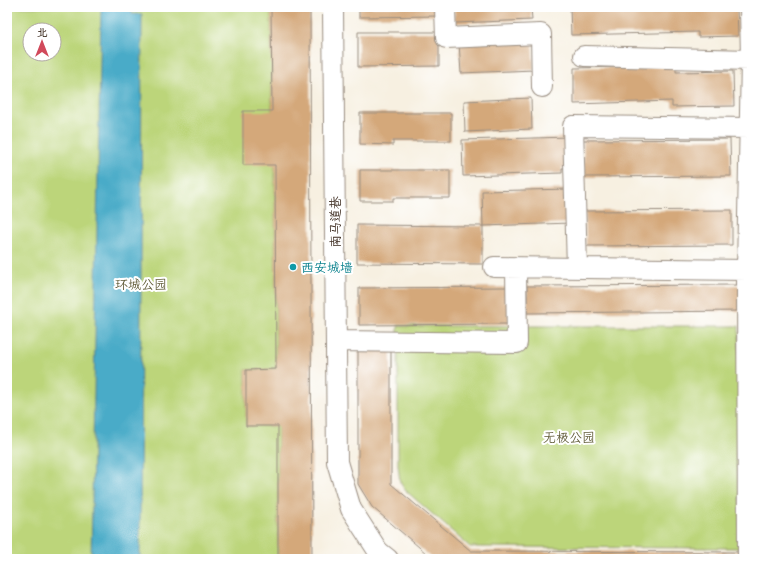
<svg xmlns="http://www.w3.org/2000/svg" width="759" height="566" font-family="'Playpen Sans','LXGW WenKai TC',sans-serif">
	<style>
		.green { fill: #bcd57a; stroke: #7c804c; fill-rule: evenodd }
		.water { fill: #49abc8; stroke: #426a73 }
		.building { fill: #d4a87a }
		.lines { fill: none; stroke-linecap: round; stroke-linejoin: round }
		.minor-casing { stroke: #998d80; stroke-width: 22 }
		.minor { stroke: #fff; stroke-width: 20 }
		.culture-dot { fill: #0f9aa8; stroke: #fff; stroke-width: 1.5 }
		.labels { text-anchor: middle; stroke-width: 4; stroke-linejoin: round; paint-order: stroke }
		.street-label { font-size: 13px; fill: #3b2a1e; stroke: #fff }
		.culture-label { font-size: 13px; fill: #0d838f; stroke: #fff; text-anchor: start }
		.park-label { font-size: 13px; fill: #625d3a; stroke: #fff }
	</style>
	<rect width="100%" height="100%" fill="#fff"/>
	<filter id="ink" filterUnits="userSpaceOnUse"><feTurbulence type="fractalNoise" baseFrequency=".025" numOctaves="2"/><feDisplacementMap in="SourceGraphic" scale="8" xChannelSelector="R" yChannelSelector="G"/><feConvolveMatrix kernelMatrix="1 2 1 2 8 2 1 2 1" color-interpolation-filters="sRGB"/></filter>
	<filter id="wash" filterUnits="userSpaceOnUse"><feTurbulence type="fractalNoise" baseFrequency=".012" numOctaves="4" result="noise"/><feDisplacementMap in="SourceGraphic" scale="16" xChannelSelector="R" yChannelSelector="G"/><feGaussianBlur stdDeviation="0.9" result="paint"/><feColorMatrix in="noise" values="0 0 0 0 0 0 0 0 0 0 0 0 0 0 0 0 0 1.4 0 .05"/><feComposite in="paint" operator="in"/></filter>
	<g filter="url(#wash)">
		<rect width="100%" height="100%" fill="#f7f0e1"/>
		<path class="green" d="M7,7H271L272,111L275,165L276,369L246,370V426H278V559H7ZM30,30H54V54H30Z
			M398,326H739L740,548L470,547L405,490L400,482L398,465Z"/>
		<path class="water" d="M101,7H132V14H142L140,559H91Z"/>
		<g id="blocks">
			<path class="building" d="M271,7H310L312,559H278V426H246V370L276,369L275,165H243V111H272Z
				M359,7H440V16L359,17Z
				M454,7H531L532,20L455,23Z
				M570,7H737L738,36L698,37V32L571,35Z
				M358,32H439V66L358,67Z
				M532,39L534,70L461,73L459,43Z
				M676,66V72L733,71L734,106L672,107V101L574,104V68Z
				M531,98L532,129L465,132L464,101Z
				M360,113H451V141H393V145L360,144Z
				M570,137L571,168H562V173L463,176L462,140Z
				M730,139L731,176L584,177L583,140Z
				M360,170H450V198H393V201H360Z
				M570,189L571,223L483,226V264L357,263V225L483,226L482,191Z
				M732,210V245L586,246L585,211Z
				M742,285V311L527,313V286Z
				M509,287V324L359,325V288Z
				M358,350H391V484L471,551L740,552V559H433L372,507L358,484Z"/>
		</g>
	</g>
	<g filter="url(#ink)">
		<use href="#blocks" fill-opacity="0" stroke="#998d80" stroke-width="1"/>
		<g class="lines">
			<g class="minor-casing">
				<path id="minor" d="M333,7L337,462L351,509L378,551L388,559
					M445,7L446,38L541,34L542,87
					M584,56L751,60
					M494,267L747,270
					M577,268L573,126L750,128
					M336,341L517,343L516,268
					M748,559L747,270L751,60L750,7"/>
			</g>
			<use href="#minor" class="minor"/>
		</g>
	</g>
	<circle class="culture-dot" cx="293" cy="267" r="4"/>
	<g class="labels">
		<g class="street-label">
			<text transform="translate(335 222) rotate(-90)" y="5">南马道巷</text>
		</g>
		<g class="culture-label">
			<text x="301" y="272">西安城墙</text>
		</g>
		<g class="park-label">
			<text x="141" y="289">环城公园</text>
			<text x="569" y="442">无极公园</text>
		</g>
	</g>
	<rect width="759" height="566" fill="none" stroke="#fff" stroke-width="24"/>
	<g transform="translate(42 42)"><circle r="19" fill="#ffffff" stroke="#b1aaa5"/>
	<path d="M0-3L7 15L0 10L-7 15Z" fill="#d1495b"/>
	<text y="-6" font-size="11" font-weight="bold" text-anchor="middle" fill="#3b2a1e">北</text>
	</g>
</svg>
